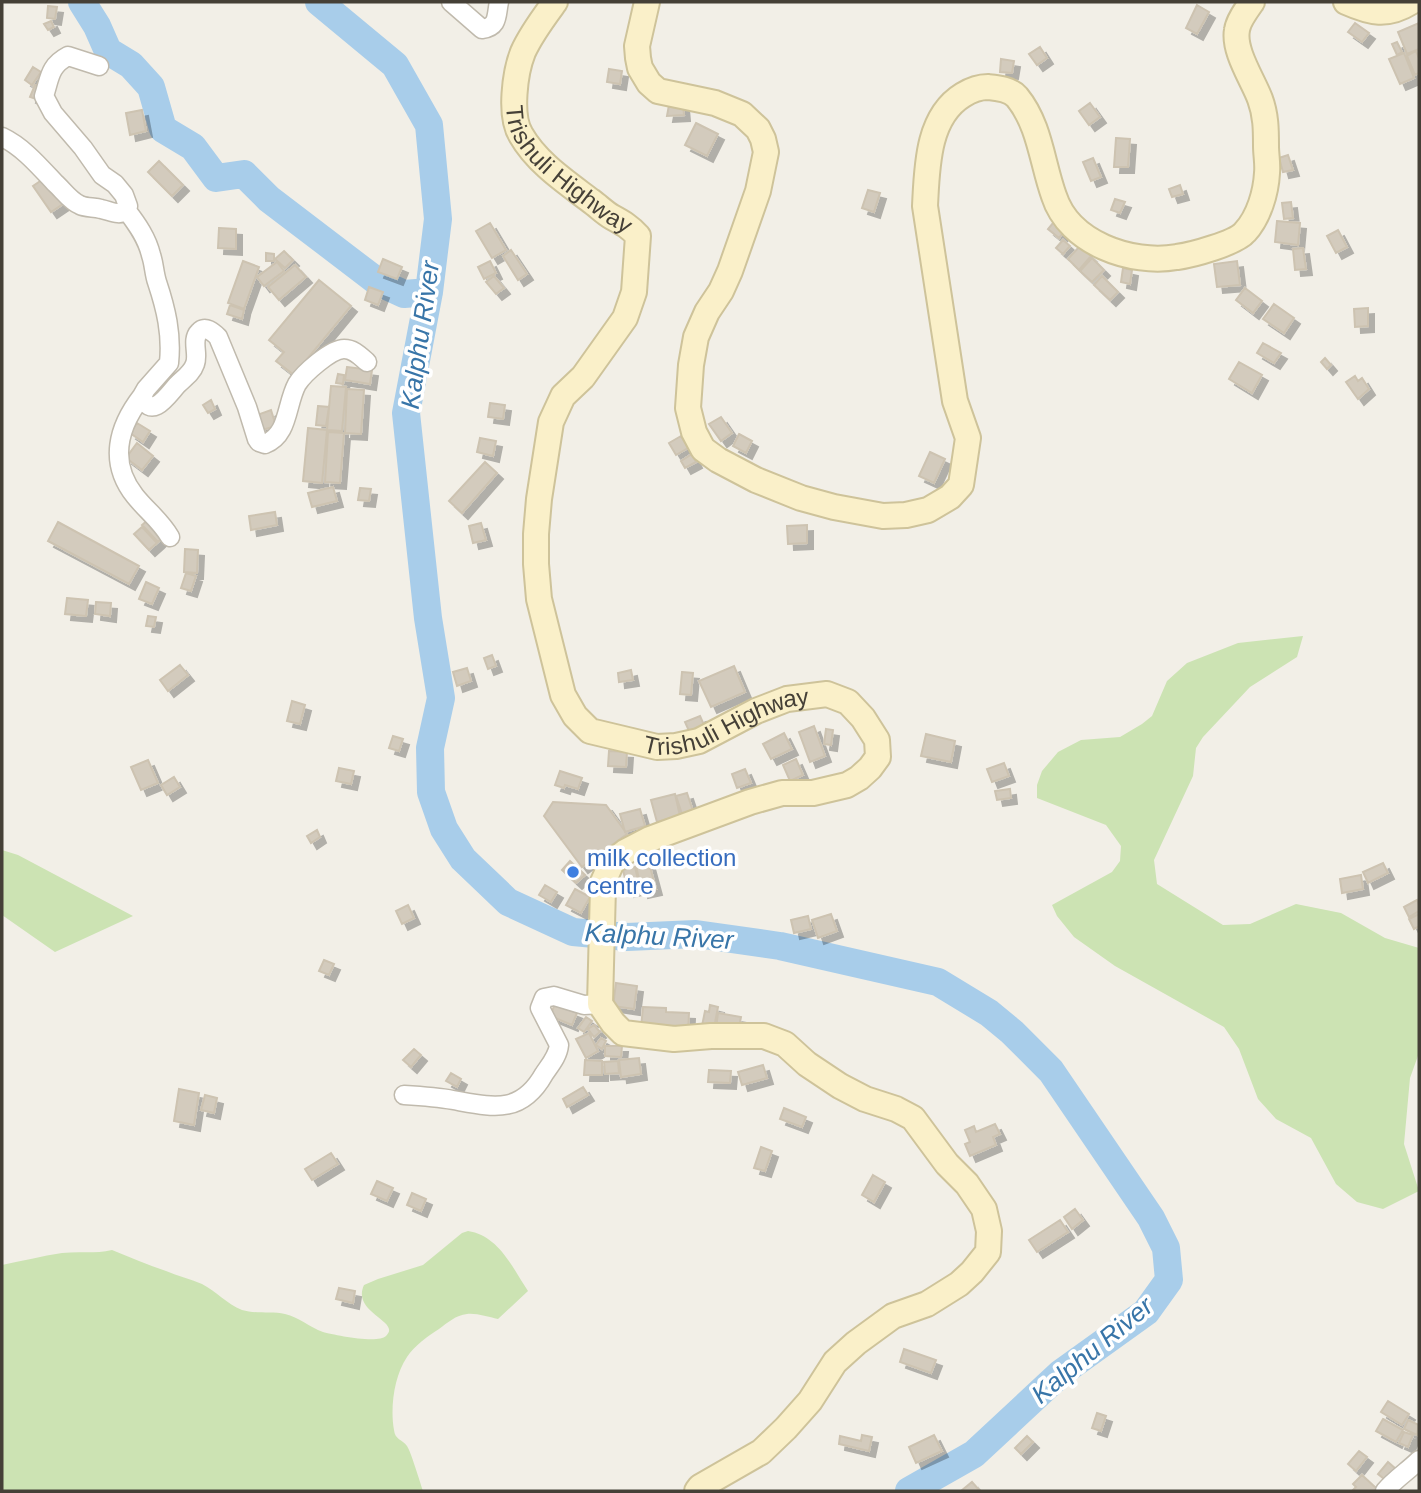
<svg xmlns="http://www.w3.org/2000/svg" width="1421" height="1493" font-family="Helvetica,sans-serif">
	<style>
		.green { fill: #cce3b3 }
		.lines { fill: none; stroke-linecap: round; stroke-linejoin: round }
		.river { stroke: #a8cdea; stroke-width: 28 }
		.building { fill: #d3cbbd; stroke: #cdc3b1; stroke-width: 2; filter: url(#shadow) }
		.street-casing { stroke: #c0baad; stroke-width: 21 }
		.secondary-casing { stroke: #cec39a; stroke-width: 28 }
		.street { stroke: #fff; stroke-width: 18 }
		.secondary { stroke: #faf0c9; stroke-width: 24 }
		.shop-dot { fill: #3f7fe0; stroke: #fff; stroke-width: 2.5 }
		.labels { text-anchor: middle; stroke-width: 7; stroke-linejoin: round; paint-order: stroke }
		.street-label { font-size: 24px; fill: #454037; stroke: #fff }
		.shop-label { font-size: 24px; fill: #366cbe; stroke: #fff; text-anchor: start }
		.water-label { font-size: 26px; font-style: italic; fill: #3875a8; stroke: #fff }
	</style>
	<defs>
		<filter id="shadow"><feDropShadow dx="6" dy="6" stdDeviation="0" flood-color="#0004"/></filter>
	</defs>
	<rect width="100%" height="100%" fill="#f2efe7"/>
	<path class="green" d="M1303,636L1297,657L1250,687L1203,737L1196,748L1193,776L1154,860L1157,884L1223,925L1250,924L1296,904L1341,913L1385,938L1419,948V1053L1410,1078L1404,1144L1419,1191L1383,1209L1357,1202L1336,1184L1311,1138L1276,1119L1258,1099L1239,1049L1224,1027L1115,966L1074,937L1057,916L1052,905L1112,872L1120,861L1121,846L1106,825L1037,798V785L1042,771L1058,752L1081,740L1120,737L1142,724L1152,716L1167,681L1187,663L1238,643Z
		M2,850L18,855L133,916L55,952L2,915Z
		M468,1231C499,1236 512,1267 528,1291L498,1319C488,1317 477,1313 467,1314C456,1315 447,1323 439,1329C428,1336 414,1346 407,1357C394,1376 390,1408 394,1430C395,1440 402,1439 407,1446C411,1452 420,1482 423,1491H2V1265C22,1261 42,1256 62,1253C79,1251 95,1254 112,1250C130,1257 148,1265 166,1271C178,1276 190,1279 202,1284C216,1291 227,1304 242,1310C255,1314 271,1311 285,1314C299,1317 309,1327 323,1332C334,1335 378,1344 386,1336C402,1321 351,1313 364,1285L378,1279L423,1265L462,1233Z"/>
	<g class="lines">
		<path class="river" d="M82,2L97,26L108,51L131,65L151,87L163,129L193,147L216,178L244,174L269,199L378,282L404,294L429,292
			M319,2L395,65L429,125L438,219L429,292L406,413L428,618L441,698L430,748L431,792L444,829L463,859L508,902L573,932L627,937L696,934L780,946L938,982L989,1013L1012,1032L1051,1071L1151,1218L1166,1248L1169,1280L1146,1312L1061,1373L974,1454L909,1491"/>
	</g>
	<path class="building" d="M1197,5L1209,12L1197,34L1186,28Z
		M48,6L57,7L55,19L47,18Z
		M51,21L54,27L48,30L44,24Z
		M1355,23L1369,33L1362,42L1348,32Z
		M1419,23V49L1407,54L1398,32Z
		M1397,42L1402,52L1397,55L1392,44Z
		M1040,47L1047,58L1037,65L1029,54Z
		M1416,51L1419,58V73L1415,75L1407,56Z
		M1404,53L1414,78L1400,84L1389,59Z
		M1001,59L1014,61L1012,73L1000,72Z
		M33,67L41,72L32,85L25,80Z
		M609,69L622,71L620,84L607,82Z
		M35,85L44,88L39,100L30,97Z
		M1090,103L1100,117L1089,125L1079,111Z
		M683,104L684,115L667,116L669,105Z
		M142,110L146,131L130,135L126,113Z
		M696,123L718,134L707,156L685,145Z
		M1116,138L1130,139L1128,167H1114Z
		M1288,155L1293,170L1283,172L1279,158Z
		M1093,158L1101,177L1091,181L1083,162Z
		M159,161L183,185L172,196L148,172Z
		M45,178L63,204L51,212L33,186Z
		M1180,185L1183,194L1172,197L1169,189Z
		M868,190L880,193L874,212L862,208Z
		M1115,199L1125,202L1120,213L1111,210Z
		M1291,202L1293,218L1284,219L1282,203Z
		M1058,217L1069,226L1059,238L1048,229Z
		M1277,221L1300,223L1298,245L1275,242Z
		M490,223L506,250L492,258L476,231Z
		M219,228L236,229V249L218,248Z
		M1338,230L1347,247L1336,253L1327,236Z
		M1063,240L1070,246L1063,254L1056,248Z
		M1080,246L1091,256L1079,270L1068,259Z
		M1303,248L1306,269L1295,270L1293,249Z
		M511,250L527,274L518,280L503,256Z
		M284,251L293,260L285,268L275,259Z
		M266,253L274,254V261H266Z
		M1092,258L1104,270L1092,282L1080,271Z
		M383,259L402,267L397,279L378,272Z
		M243,261L259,267L244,309L228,303Z
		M490,261L496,273L484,279L478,267Z
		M1237,261L1240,285L1217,287L1214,264Z
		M277,262L284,271L264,286L257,277Z
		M295,265L306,277L279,300L268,287Z
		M1123,268L1132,270L1130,284L1121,282Z
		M494,276L504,288L496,294L486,282Z
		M1102,276L1118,292L1110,300L1094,285Z
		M319,280L351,306L294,375L276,361L284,352L269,340Z
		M369,287L383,292L378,305L365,300Z
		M1245,288L1262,301L1253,313L1236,300Z
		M1274,304L1294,318L1284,333L1263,319Z
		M230,305L244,310L242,319L227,314Z
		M1368,308V326L1355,327L1354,309Z
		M1263,343L1281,353L1274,363L1257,353Z
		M1325,358L1331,365L1327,369L1321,362Z
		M1239,362L1262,375L1252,393L1229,379Z
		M347,367L372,370L370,384L345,380Z
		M338,374L344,375L343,384L336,383Z
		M1355,376L1358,381L1362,378L1369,389L1358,399L1346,382Z
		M331,386L346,387L342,431L327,430Z
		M347,389L364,390L361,434L345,433Z
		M211,400L215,409L208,413L203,405Z
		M490,403L505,405L503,419L488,417Z
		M318,406L329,407L326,426L316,425Z
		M271,410L276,426L262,430L257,415Z
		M721,417L732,433L721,441L709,424Z
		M137,423L150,431L143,442L130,433Z
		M308,428L327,430L322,483L303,481Z
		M328,432L344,433L340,483L325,482Z
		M739,434L752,441L746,453L733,446Z
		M681,436L688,448L676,455L669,443Z
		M480,438L496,441L493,456L477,452Z
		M137,443L153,456L142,470L126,458Z
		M930,452L945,459L934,483L919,476Z
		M692,454L696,462L685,468L681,461Z
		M485,462L497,473L462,513L449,501Z
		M333,487L337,501L312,507L308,493Z
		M360,488L371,489L369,501L358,500Z
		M275,512L277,525L251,530L249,516Z
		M149,519L164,536L158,542L142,525Z
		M58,522L139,566L129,584L48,541Z
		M481,523L486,540L473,543L469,526Z
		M807,525V543L788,544L787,526Z
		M142,527L157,543L149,550L134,534Z
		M185,549L198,550L197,573L184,572Z
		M186,573L196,576L191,591L181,588Z
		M146,582L159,588L152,604L139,599Z
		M67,598L88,600L86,616L65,614Z
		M96,602L111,603L110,616L95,614Z
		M148,616L156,617L154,627L146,626Z
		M492,655L496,666L488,669L484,658Z
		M180,665L188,675L168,691L160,680Z
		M734,666L745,692L711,707L699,681Z
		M467,668L471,681L457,686L453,672Z
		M631,670L633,680L619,682L618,673Z
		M682,672L693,673L691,695L680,694Z
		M292,701L305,705L300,724L287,721Z
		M700,716L704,725L689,731L685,722Z
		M814,726L825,756L810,762L799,732Z
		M826,729L833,730L831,745L824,744Z
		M784,733L792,749L771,759L763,744Z
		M926,734L955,741L951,762L921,756Z
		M393,736L403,739L399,751L389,748Z
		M609,751L627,752L626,767L608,766Z
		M796,759L803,775L790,781L783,765Z
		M148,760L158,783L141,790L131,767Z
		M1004,763L1009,776L992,782L987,769Z
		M339,768L354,771L351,784L336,781Z
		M745,769L751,783L737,788L732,774Z
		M560,771L582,778L578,789L565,785L564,788L555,785Z
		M174,777L180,787L167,795L161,785Z
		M1010,789L1011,798L997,800L995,791Z
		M687,793L693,811L682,814L676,796Z
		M675,794L680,816L657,822L651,800Z
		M553,802L606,805L627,834L582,867L544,816Z
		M640,809L645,826L625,832L620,814Z
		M317,830L320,837L311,843L307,836Z
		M570,861L585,875L576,883L562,870Z
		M649,863L656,889L642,892L636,866Z
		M1383,863L1388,873L1368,883L1363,872Z
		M635,867L640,888L628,891L623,870Z
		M1361,875L1363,889L1342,893L1340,879Z
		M545,885L557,892L551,902L539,895Z
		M575,889L590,897L581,913L566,905Z
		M1417,900L1419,905V911L1409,917L1404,907Z
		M408,905L414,918L402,924L396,911Z
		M831,914L837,931L818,938L812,920Z
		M1419,914V926L1414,929L1409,919Z
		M808,916L811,929L794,933L791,920Z
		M324,960L334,964L329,975L319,971Z
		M616,983L637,986L634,1009L613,1006Z
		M555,1004L577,1013L572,1025L550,1016Z
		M710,1005L718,1007L714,1028L702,1026L705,1011L709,1012Z
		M643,1007L666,1008V1012L689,1013L688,1032L641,1028Z
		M718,1013L741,1017L738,1032L716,1028Z
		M586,1017L592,1021L584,1032L578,1028Z
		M594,1025L600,1032L594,1037L588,1029Z
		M589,1033L598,1051L586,1058L576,1039Z
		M601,1038L606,1041L602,1049L596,1045Z
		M605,1046H622L621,1057L605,1056Z
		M414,1049L421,1055L411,1067L403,1060Z
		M639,1058L641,1074L621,1077L619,1060Z
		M585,1060L602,1061V1075H584Z
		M618,1061L619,1073L605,1074L604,1062Z
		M763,1065L767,1078L742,1085L738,1072Z
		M709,1070L731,1071L730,1083L708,1082Z
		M451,1073L461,1079L457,1087L446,1081Z
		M583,1087L588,1095L567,1107L563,1099Z
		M179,1089L199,1093L194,1125L174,1121Z
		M205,1095L217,1098L214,1113L201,1110Z
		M784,1108L806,1117L802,1127L780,1119Z
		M995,1124L1000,1134L993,1137L996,1145L970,1156L965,1144L970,1142L965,1130L974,1126L976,1132Z
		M761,1147L772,1151L765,1171L754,1168Z
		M331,1153L338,1164L312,1180L305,1169Z
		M873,1175L885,1182L874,1202L862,1195Z
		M377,1181L393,1188L387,1201L371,1194Z
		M412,1193L426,1199L421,1211L407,1205Z
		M1075,1209L1083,1220L1072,1229L1064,1217Z
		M1060,1220L1068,1232L1037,1252L1029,1240Z
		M339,1288L355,1291L353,1303L336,1299Z
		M904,1349L936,1360L931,1373L900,1362Z
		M1388,1401L1409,1414L1402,1425L1381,1412Z
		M1097,1413L1106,1416L1101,1431L1092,1428Z
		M1383,1419L1403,1430L1396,1442L1376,1431Z
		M1408,1420L1419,1425L1417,1435L1404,1429Z
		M1404,1432L1413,1435L1408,1447L1399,1443Z
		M862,1435L872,1437L869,1451L839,1444L840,1436L861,1441Z
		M934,1435L942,1451L916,1463L909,1447Z
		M1027,1436L1033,1442L1021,1454L1015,1448Z
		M1359,1451L1367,1457L1356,1471L1348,1464Z
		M1388,1462L1397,1470L1388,1482L1378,1474Z
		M1362,1475L1377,1489L1376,1491H1352L1356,1487L1353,1484Z
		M972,1482L980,1491H961Z"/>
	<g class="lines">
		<g class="street-casing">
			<path id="street" d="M451,2L482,29C499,27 496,15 499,2
				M2,137C23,147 39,166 55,183C63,190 70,201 80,205C86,208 94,207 101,209C111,211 118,216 127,211L128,206L124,195L115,184L102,175L83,148L53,113L44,96C50,78 49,66 68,56L99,66
				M127,211C137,224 147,238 151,255C154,263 154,273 157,282C166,309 172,334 169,363L146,389L142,396C151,421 168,395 177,385C184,378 192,373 195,364C199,354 191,340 199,332C205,325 213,332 218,337L247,407L257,439L259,442L265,444C289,435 286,404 297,384C304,373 331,349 344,349C354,349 360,356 367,362
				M142,396C118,427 108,462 135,496C147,511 160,520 170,537
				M404,1095C421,1096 437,1097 453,1100C493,1107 521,1115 544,1074C550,1065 558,1056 559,1045L540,1008L544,998L554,996L584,1005L600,1004
				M1385,1491C1395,1479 1408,1471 1419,1460"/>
		</g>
		<g class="secondary-casing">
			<g id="secondary">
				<path id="s1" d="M555,2C544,17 531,34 523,52C515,72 509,116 521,135C537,163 566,182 591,201C598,206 605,213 612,217C623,223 630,227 638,236L634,292L625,318L583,377L563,396L551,422L539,499L536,534V564L539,599L563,695L575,716L590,731L657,747L676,746L699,741L756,711L787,699L827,694L848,702L863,718L877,740L878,757L870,768L859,778L847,785L813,793H782L750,802L650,839L625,852L612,862L603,882V887L600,1004L613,1023L623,1033L674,1039L711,1036H764L785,1044L807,1064L840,1086L865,1099L896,1109L913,1118L947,1164L967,1184L984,1209L989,1231L988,1252L972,1272L959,1284L927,1304L893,1316L856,1343L835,1362L810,1401L786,1428L761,1452L700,1487L697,1491"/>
				<path d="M647,2L637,46L638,58L640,68L649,83L658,91L715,103L742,114L758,129L763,139L766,152L758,191L730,271L721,291L707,312L696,337L691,365L688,408L694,432L703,449L718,460L756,480L801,498L834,507L883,516L906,515L928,510L950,497L961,485L968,438L955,401L925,206C927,168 927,117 963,95C971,90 979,87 988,87C998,88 1010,89 1017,97C1040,125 1042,163 1054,196C1069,243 1131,265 1177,257C1192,255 1236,243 1245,232C1259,217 1266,192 1267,173C1268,164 1266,155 1266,146C1266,130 1266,115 1260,99C1253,80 1233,51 1237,30C1238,21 1247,9 1252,2"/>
				<path d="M1346,2C1371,13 1387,17 1411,2"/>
			</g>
		</g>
		<use href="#street" class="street"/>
		<use href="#secondary" class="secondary"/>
	</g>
	<circle class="shop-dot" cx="573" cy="872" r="7"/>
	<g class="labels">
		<g class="street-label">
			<text dy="8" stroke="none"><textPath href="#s1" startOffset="201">Trishuli Highway</textPath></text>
			<text dy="8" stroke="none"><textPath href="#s1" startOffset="978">Trishuli Highway</textPath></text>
		</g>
		<g class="shop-label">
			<text x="587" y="866">milk collection<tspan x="587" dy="28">centre</tspan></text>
		</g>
		<g class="water-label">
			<text transform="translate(420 335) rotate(-82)" y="9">Kalphu River</text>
			<text transform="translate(659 936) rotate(3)" y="9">Kalphu River</text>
			<text transform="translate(1092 1350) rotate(-40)" y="9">Kalphu River</text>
		</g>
	</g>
	<rect width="1421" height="1493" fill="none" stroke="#454037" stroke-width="7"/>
</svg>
